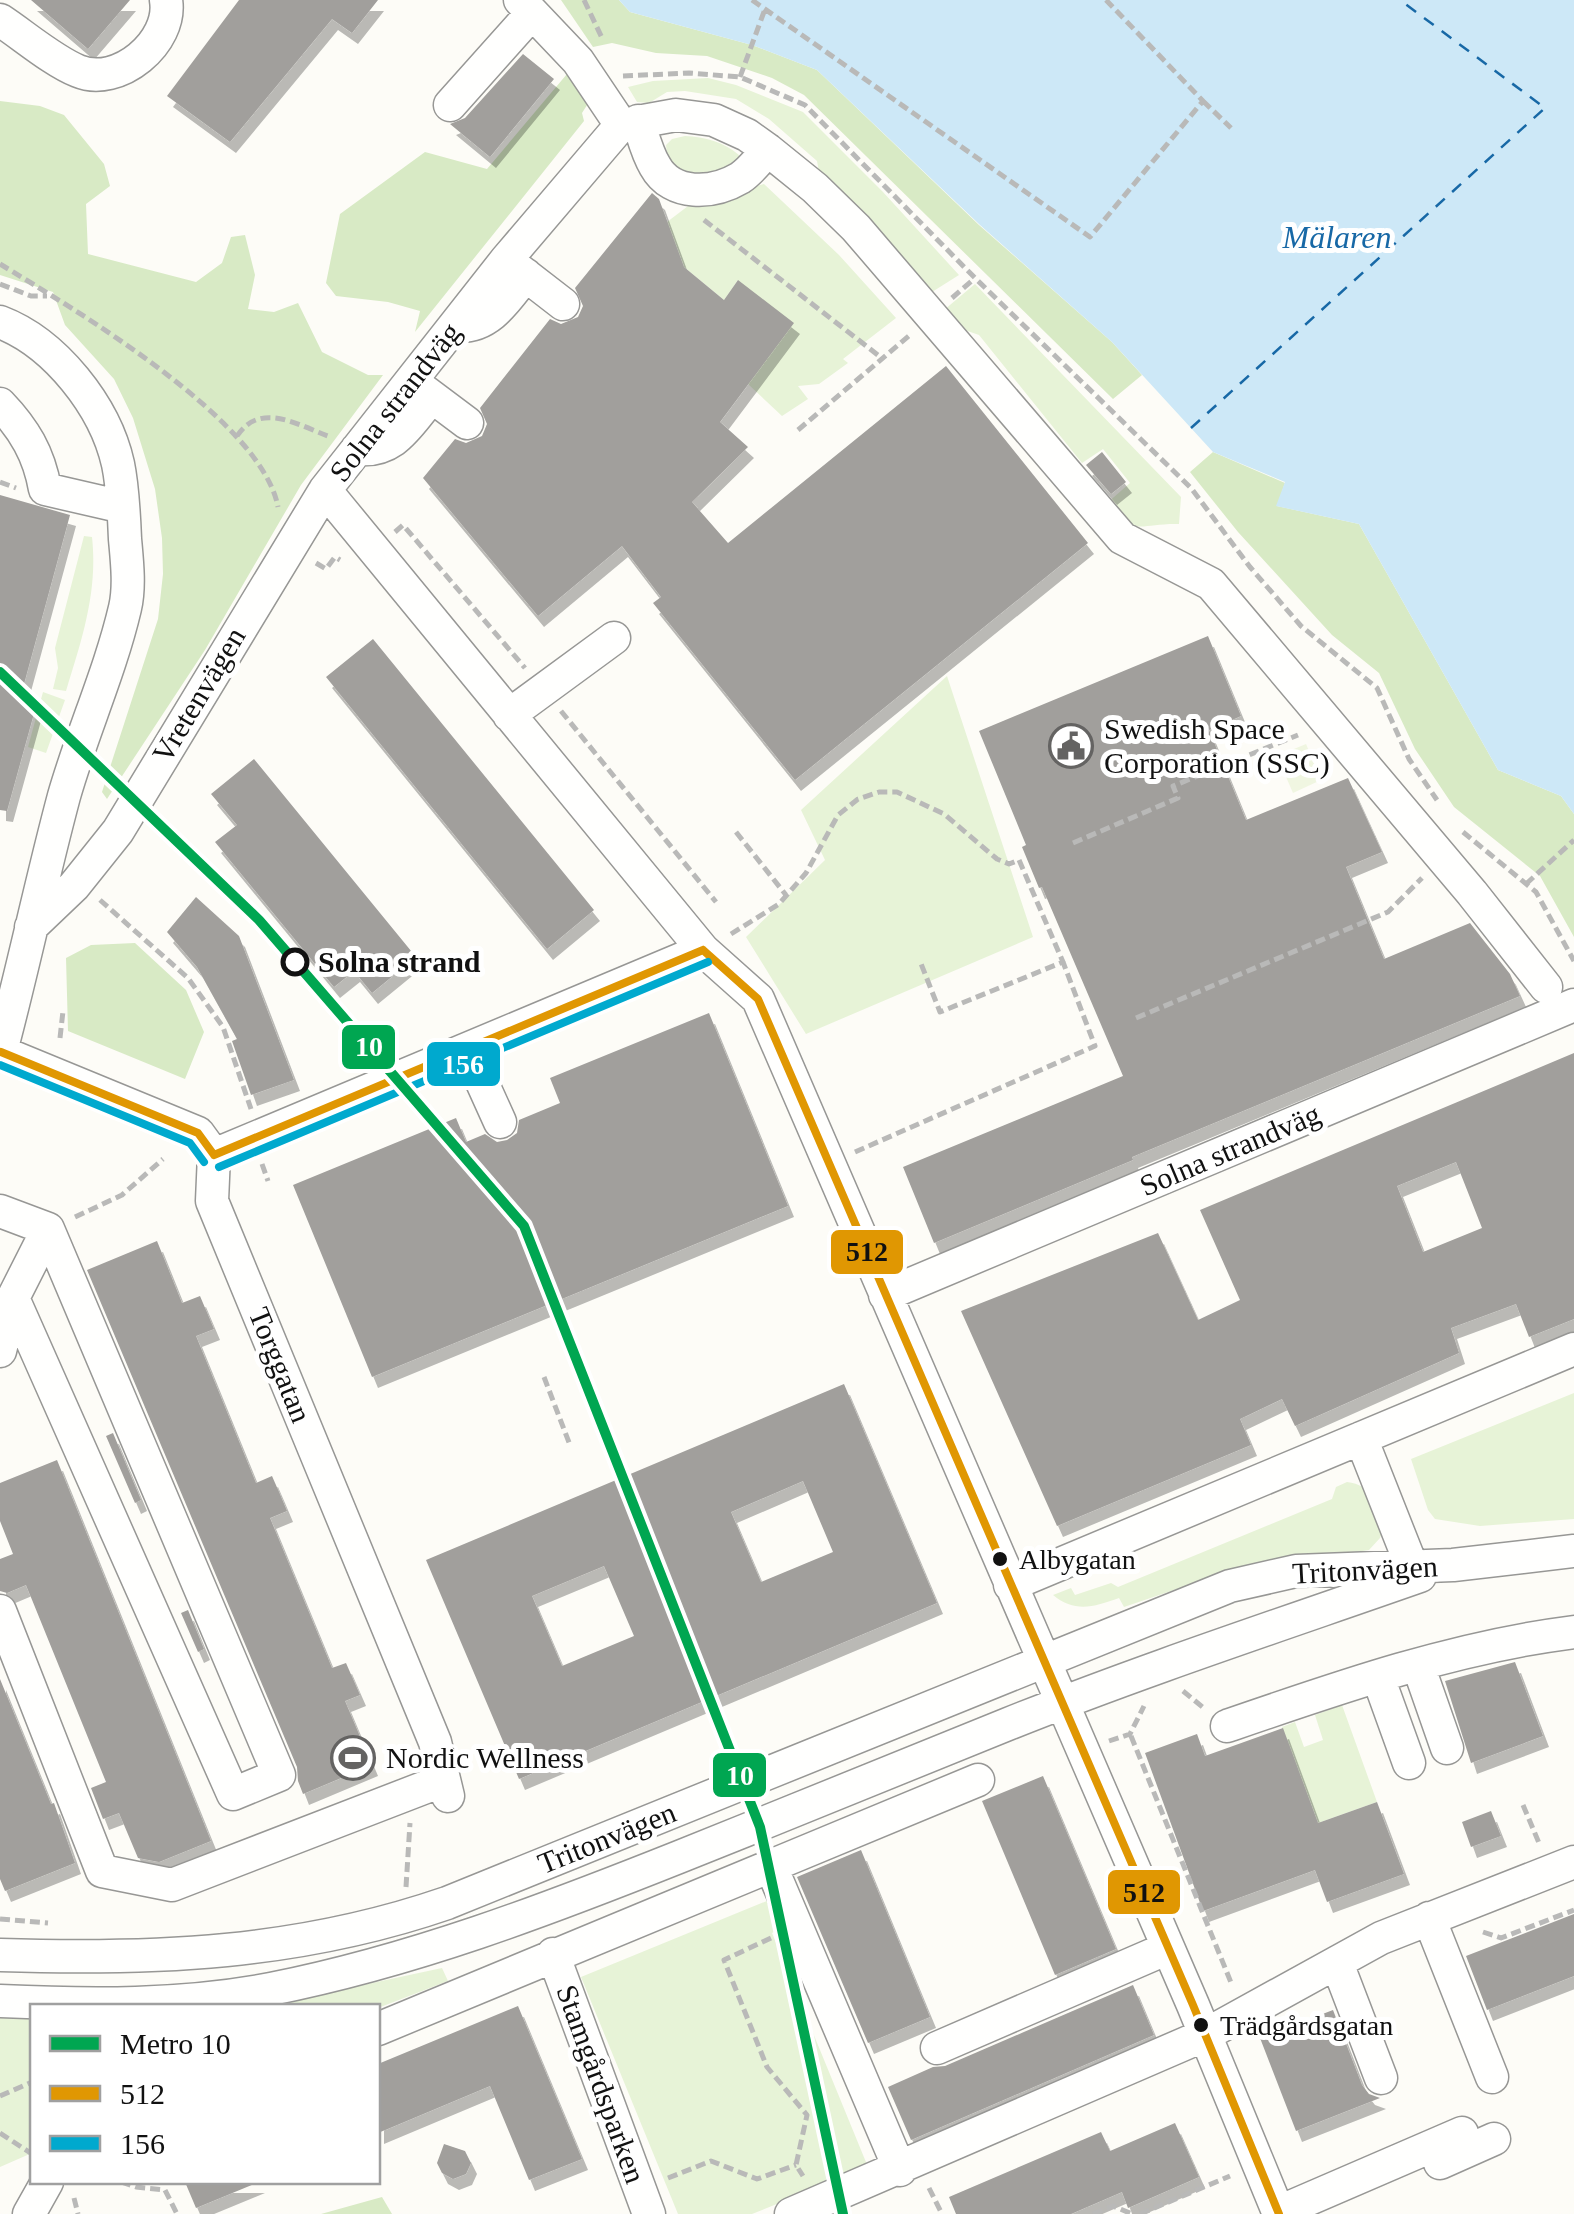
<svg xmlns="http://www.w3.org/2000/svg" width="1574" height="2214" font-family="'Times New Roman',serif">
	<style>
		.green { fill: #e7f3d7 }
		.forest { fill: #d8eac5 }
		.pitch { fill: #f0f6e1 }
		.water { fill: #cde8f7 }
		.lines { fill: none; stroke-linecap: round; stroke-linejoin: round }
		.ferry { stroke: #1768a6; stroke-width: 2.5; stroke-dasharray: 12 10; stroke-linecap: butt }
		.building { fill: #a19f9c; fill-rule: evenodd; filter: url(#shadow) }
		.minor-casing { stroke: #979795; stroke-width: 35 }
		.path { stroke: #b9b9b8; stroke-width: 5; stroke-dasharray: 10 5; stroke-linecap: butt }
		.minor { stroke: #fffffe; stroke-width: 32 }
		.bus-1-casing { stroke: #fff; stroke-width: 15 }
		.bus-2-casing { stroke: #fff; stroke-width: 15 }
		.bus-1 { stroke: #e09702; stroke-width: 8 }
		.bus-2 { stroke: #00a9ce; stroke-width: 8 }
		.metro-1-casing { stroke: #fff; stroke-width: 18 }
		.metro-1 { stroke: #00a651; stroke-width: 10 }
		.stop-dot { fill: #fff; stroke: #111; stroke-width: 5 }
		.bus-dot { fill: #111; stroke: #fff; stroke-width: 4 }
		.labels { text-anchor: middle; stroke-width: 10; stroke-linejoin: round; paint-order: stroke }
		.bus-label { font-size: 28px; fill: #111; stroke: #fff; text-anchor: start }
		.street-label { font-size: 30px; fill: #111; stroke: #fff }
		.poi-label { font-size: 30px; fill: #111; stroke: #fff; text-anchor: start }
		.stop-label { font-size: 30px; font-weight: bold; fill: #111; stroke: #fff; text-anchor: start }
		.water-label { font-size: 32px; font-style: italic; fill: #1768a6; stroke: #fff }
		.line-badge { stroke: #fff; stroke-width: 4 }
		.badge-label { font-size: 28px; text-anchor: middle; font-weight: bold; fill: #fff }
		.pale-badge-label { font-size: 28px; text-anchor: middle; font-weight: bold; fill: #111 }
	</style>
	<defs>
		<filter id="shadow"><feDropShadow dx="6" dy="11" stdDeviation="0" flood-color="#0004"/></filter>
	</defs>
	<rect width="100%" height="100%" fill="#fdfcf7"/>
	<path class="green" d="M708,78L736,85L803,112L883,192L959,275L932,292L820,177L817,161L769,119L736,99L685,91L667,92L649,103L637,102L628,87L653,81Z
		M685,136C705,137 724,142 739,155L736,170L678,177L667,155L666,145L672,139Z
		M764,184L839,255L896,318L843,359L848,363L819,384L798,386L808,399L782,416L748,384L738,280L724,300L684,267L667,222L692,203Z
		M975,284L1181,497L1179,524C1139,523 1135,538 1106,504L1130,483L1103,449L1082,463L979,335L959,328L944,310Z
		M84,536L92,537C98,592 82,639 66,691L53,689L58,668L55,648Z
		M947,676L1033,937L806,1034L746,937L825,860L801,810Z
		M43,692L65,700L46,753L28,747Z
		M1574,1393V1519L1480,1526L1435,1519L1428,1510L1411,1459Z
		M1347,1482C1372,1485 1377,1504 1385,1525L1380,1538L1369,1550L1221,1574L1124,1607L1119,1598C1094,1607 1075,1613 1053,1595L1071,1588L1075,1595L1111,1583L1118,1587L1332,1499L1336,1487Z
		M1342,1705L1377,1802L1318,1823L1282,1727L1295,1722L1304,1747L1323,1740L1315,1715Z
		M774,1898L786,1926L772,1933L868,2167L752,2214H678L581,1977Z
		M442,1968L448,1981L378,2008L265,2006Z
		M0,2017L32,2018V2153L0,2167Z"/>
	<path class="forest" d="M561,0H619L630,12L752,45L817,70L979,225L1112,342L1142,375L1113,399L804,95L772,78L707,56L656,53L612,43L593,47Z
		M567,74L589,102L582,113L584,121L415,332L420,311L388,302L336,296L326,283L340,214L425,152L487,169Z
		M0,101L40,106L64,115L104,164L110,186L86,204L88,254L196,282L222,263L231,237L245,235L255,275L248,309L274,312L298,303L322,352L368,375H383L301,485L205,650L107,799L102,792L158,619L163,574L162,538L155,489L133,418L114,379L65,325L53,292L0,275Z
		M1213,452L1285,483L1277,506L1359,524L1498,770L1561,796L1574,814V937L1540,876L1454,807L1415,749L1379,673L1332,635L1238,532L1190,472Z
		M135,943L186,990L204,1032L185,1079L68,1031L66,958L91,945Z
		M382,2197L392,2214H321Z"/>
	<path class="pitch" d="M1306,744L1321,780L1293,793L1277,756Z"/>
	<path class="water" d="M619,0H1574V814L1561,796L1498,770L1359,524L1276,506L1285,482L1213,452L1112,342L980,225L817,70L752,45L630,12Z"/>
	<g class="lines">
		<path class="ferry" d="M1191,428L1545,108L1400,0"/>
	</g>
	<path class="building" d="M31,0H130L88,49Z
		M239,0H378L352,33L332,19L230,142L167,96Z
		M523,54L554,79L490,157L450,124L465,118Z
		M652,193L659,199L684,267L724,300L738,280L794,323L720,422L748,447L692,502L728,543L946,366L1088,543L795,780L653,603L661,597L622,546L538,616L423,478L455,439L466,443L482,436L487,424L480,408L550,319L561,324L578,317L583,306L575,288Z
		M1102,452L1126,482L1111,494L1086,465Z
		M0,495L70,515L21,695L38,699L7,811L0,810Z
		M1208,636L1241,716L1209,730L1246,820L1348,778L1382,852L1346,867L1384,959L1470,923L1510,974L1520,996L1132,1157L1133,1160L934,1243L903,1167L1123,1076L1042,887L1039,888L1022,847L1026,845L979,731Z
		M373,639L594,910L547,949L326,677Z
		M254,759L416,957L372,993L354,971L334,987L215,842L237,825L211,794Z
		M196,897L239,936L294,1080L251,1095L232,1041L237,1039L197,967L167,932Z
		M709,1013L788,1206L372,1377L293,1185L456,1118L466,1142L485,1134L497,1142L507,1140L517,1133L519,1120L560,1103L550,1078Z
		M1574,1053V1319L1529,1337L1516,1304L1451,1328L1459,1353L1295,1426L1282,1399L1240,1419L1251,1445L1057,1526L961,1311L1158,1233L1198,1320L1240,1300L1200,1210ZM1456,1162L1482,1228L1423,1252L1397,1186Z
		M157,1241L182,1303L200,1296L214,1329L196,1336L256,1483L272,1476L279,1492L287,1511L270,1518L332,1668L346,1663L360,1695L345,1701L372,1765L303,1794L298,1781L297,1767L87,1270Z
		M844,1384L937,1603L519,1779L426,1560ZM803,1481L833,1552L761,1582L731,1512ZM604,1566L634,1636L562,1666L532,1596Z
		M113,1433L141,1500L135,1503L106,1436Z
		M57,1460L211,1841L159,1862L138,1858L119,1813L103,1819L91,1788L106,1782L26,1585L7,1593L0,1591V1559L13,1554L0,1521V1483Z
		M188,1610L204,1649L198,1652L181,1613Z
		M1515,1662L1543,1736L1471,1763L1445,1681Z
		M0,1679L51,1804L54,1803L75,1863L5,1891L0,1879Z
		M1283,1728L1318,1823L1377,1802L1404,1874L1327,1902L1315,1870L1203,1911L1145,1753L1197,1734L1205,1756Z
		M1043,1776L1116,1949L1055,1975L982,1801Z
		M1491,1811L1501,1836L1471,1847L1462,1822Z
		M861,1850L930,2017L868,2043L797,1877Z
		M1574,1914V1976L1487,2010L1466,1956Z
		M1133,1985L1154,2035L911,2140L888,2087L933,2067L945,2066Z
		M518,2006L582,2159L529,2180L490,2086L378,2133V2064Z
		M1333,2010L1362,2085L1369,2094L1380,2098L1296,2131L1260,2038Z
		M1175,2123L1199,2177L1128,2208L1122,2192L1071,2214H956L949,2197L1101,2132L1110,2151Z
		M444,2144L465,2151L471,2163L466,2174L453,2179L442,2173L437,2163Z
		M185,2182H259L196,2208Z"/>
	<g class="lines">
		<g class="minor-casing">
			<path id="minor" d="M520,0L578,61L621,125
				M0,20C23,35 53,61 78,71C118,88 173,42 166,0
				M450,105L532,13
				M638,121C643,136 647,153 655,166C672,197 713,194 740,178C751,171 759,159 768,150
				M510,263L563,304
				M0,322C55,343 105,406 118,464C123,488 124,514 125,539C127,561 130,587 125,608C110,672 82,733 64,796C41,882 23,969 0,1055
				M459,326C491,327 507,298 526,275
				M415,384L467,423
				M0,404C24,429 39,454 45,489L123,507
				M357,449C396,453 409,423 432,397
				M325,490L703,950L758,999L1193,2005L1279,2214
				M509,715L614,638
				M31,927L74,886L118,831L325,490L506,260L621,125L676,115L714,120L747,135L768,150L815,188L856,228L1122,538L1211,584L1472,893L1546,987
				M467,1049L500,1122
				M1,1052L198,1133L214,1155L212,1201L435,1742L448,1796
				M214,1155L703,950
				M0,1211L48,1229L13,1298L0,1351
				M885,1295L1574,1005
				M13,1298L233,1794L279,1775L48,1229
				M1361,1438L1412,1567
				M1010,1585L1574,1349
				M0,1611L102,1871L172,1885L444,1780
				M1418,1665L1447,1748
				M1378,1677L1409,1763
				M1227,1726C1340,1687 1455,1647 1574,1632
				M770,1864L900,2170
				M1429,1918L1492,2077
				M553,1954L649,2214
				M0,1955C155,1960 299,1954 447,1903L1230,1586L1296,1571L1453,1565L1574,1551
				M1337,1963L1381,2078
				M0,2001C90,2005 182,2006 271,1989C412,1961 546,1910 679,1857C789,1813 899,1768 1008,1724C1143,1670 1283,1624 1420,1576
				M378,2029L978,1780
				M937,2048L1168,1948
				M1440,2163L1494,2139
				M1279,2212L1462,2133
				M29,2214L47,2182
				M791,2214L1205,2035L1381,1938L1574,1862"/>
		</g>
		<path class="path" d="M584,0L603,40
			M752,0L1090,237L1203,101L1106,0
			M623,76L689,73L740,77L805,105L975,278L1191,488L1250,567L1301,626L1377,688L1409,759L1437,800
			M740,77L765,9
			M1203,101L1231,128
			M704,220L883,359
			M0,264C74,309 262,420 278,507
			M0,284L31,296H47
			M952,298L974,279
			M798,430L910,335
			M237,436C260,401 298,425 328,436
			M0,482L16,488
			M395,532L403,525L525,668
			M316,563L326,569L335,557L340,560
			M561,711L716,902
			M736,832L786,895
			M1463,832L1536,892L1574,961
			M1073,843L1178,798L1173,786L1298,735
			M1526,884L1574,840
			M100,900L188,978L223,1027L251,1109
			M731,934L779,904L806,873L838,815L858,799L879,792H897L944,814L997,859L1009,864L1019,860L1063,962L940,1012L920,961
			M1136,1018L1388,912L1422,878
			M60,1038L63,1011
			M855,1152L1095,1046L1063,962
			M262,1164L268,1181
			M75,1217L122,1195L163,1159
			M544,1377L570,1445
			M1183,1691L1205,1709
			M1131,1736L1232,1985
			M1109,1741L1130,1734L1144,1706
			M1523,1805L1539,1843
			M406,1887L410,1823
			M0,1919L48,1923
			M1483,1932L1501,1938L1574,1910
			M771,1938L724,1960L767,2067L807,2115L796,2165L803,2176
			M0,2096L32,2082
			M0,2133L32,2154
			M668,2178L711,2161L757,2179L796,2165
			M121,2182L136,2187L165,2190L177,2214
			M929,2188L942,2214
			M74,2198L78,2214
			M1093,2214L1113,2206L1132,2214
			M1140,2214L1230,2176"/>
		<use href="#minor" class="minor"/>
		<g class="bus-1-casing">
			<path id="bus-1" d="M703,950L758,999L1193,2005L1279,2214
				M1,1052L198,1133L214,1155
				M214,1155L703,950"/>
		</g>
		<g class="bus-2-casing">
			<path id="bus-2" d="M0,1065L190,1143L204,1162
				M219,1167L708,962"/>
		</g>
		<use href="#bus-1" class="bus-1"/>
		<use href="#bus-2" class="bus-2"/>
		<g class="metro-1-casing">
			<path id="metro-1" d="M0,672L259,920L524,1226L760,1827L843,2214"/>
		</g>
		<use href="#metro-1" class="metro-1"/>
	</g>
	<defs>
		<g id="civic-ring" transform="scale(2.25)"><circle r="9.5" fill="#fff" stroke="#646362" stroke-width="1.5"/><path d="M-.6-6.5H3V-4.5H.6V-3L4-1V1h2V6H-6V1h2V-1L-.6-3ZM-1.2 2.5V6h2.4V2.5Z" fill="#646362"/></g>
		<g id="stadium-ring" transform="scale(2.25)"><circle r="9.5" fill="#fff" stroke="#646362" stroke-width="1.5"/><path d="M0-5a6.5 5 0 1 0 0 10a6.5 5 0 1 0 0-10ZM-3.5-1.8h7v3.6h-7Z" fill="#646362"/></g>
	</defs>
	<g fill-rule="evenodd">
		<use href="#civic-ring" x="1071" y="746"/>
		<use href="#stadium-ring" x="353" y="1758"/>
	</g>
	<circle class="stop-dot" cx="295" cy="962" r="12"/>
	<g class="bus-dot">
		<circle cx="1000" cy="1559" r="9"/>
		<circle cx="1201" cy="2025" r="9"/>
	</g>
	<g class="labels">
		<g class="bus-label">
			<text x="1019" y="1569">Albygatan</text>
			<text x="1220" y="2035">Trädgårdsgatan</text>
		</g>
		<g class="street-label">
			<text transform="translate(395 402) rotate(-52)" y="10">Solna strandväg</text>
			<text transform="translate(199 695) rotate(-59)" y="10">Vretenvägen</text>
			<text transform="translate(1230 1150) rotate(-23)" y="10">Solna strandväg</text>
			<text transform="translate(280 1365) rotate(68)" y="10">Torggatan</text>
			<text transform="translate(1365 1570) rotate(-3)" y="10">Tritonvägen</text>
			<text transform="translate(607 1838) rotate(-22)" y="10">Tritonvägen</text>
			<text transform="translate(601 2084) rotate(70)" y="10">Stamgårdsparken</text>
		</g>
		<g class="poi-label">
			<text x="1104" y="739">Swedish Space<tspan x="1104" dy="34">Corporation (SSC)</tspan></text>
			<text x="386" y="1768">Nordic Wellness</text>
		</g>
		<g class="stop-label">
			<text x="318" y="972">Solna strand</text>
		</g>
		<g class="water-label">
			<text x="1337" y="248">Mälaren</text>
		</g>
	</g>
	<g class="line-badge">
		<rect x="340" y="1023" width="57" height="48" rx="10" fill="#00a651"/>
		<rect x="425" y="1040" width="77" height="48" rx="10" fill="#00a9ce"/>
		<rect x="829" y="1228" width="76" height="48" rx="10" fill="#e09702"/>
		<rect x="711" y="1751" width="57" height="48" rx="10" fill="#00a651"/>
		<rect x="1106" y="1868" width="76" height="48" rx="10" fill="#e09702"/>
	</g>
	<g class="badge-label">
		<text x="369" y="1056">10</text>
		<text x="463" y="1074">156</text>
		<text x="740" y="1785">10</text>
	</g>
	<g class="pale-badge-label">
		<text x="867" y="1261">512</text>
		<text x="1144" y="1902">512</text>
	</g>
	<rect x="30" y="2004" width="350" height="180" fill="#ffffff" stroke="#a0a0a0" stroke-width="2.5"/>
	<rect x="50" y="2036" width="50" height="15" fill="#00a651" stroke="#a0a0a0" stroke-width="2.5"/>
	<text x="120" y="2054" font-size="30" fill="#111111">Metro 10</text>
	<rect x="50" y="2086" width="50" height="15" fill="#e09702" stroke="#a0a0a0" stroke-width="2.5"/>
	<text x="120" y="2104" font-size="30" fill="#111111">512</text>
	<rect x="50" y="2136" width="50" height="15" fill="#00a9ce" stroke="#a0a0a0" stroke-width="2.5"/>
	<text x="120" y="2154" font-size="30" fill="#111111">156</text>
</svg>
